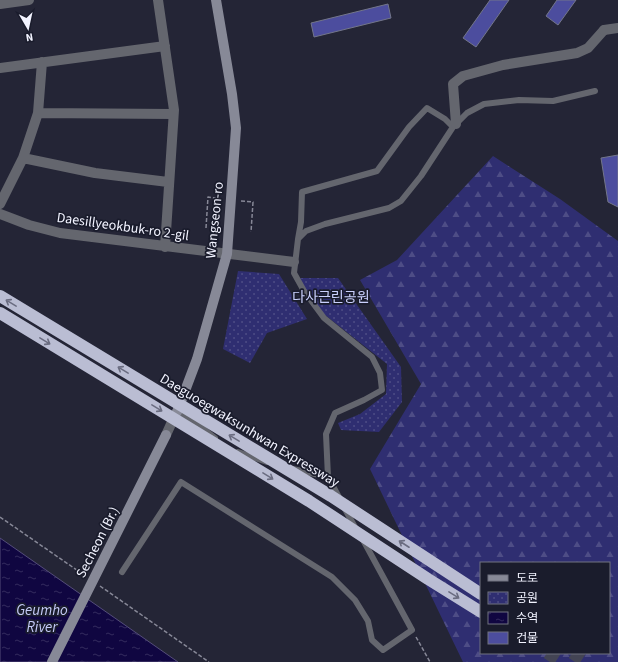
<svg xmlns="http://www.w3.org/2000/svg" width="618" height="662" font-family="'Source Sans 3','Noto Sans KR',sans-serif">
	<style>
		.forest { fill: url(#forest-firs); fill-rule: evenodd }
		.park { fill: url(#park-dots) }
		.water { fill: url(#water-ripples); stroke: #544d7a }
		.building { fill: #4c4d9e; stroke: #73768a }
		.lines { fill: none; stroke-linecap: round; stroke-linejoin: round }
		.motorway-tunnel { stroke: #434454; stroke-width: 12; stroke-dasharray: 12 6; stroke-linecap: butt }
		.path { stroke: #878897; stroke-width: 1.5; stroke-dasharray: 4 2; stroke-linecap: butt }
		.service { stroke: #64666e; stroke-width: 6 }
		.minor { stroke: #64666e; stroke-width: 10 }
		.tertiary { stroke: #64666e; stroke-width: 10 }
		.secondary { stroke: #878997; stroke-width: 10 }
		.motorway { stroke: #babdd3; stroke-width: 12 }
		.oneway { stroke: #6a6c80 }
		.labels { text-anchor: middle; stroke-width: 3.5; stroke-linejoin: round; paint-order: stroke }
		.street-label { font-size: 14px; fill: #f2f3ff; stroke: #1a1c2c }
		.park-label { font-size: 14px; fill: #cad0fd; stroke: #1a1c2c }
		.water-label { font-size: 15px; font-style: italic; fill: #c5caf8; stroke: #1a1c2c }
	</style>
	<defs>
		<pattern id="forest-firs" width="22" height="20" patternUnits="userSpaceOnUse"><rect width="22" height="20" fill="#2f2e71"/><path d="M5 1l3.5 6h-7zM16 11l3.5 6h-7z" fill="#4e4d86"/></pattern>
		<pattern id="park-dots" width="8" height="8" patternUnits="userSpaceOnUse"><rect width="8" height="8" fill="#2f2e71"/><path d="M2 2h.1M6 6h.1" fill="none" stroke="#4e4d86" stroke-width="1.8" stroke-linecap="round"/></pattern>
		<pattern id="water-ripples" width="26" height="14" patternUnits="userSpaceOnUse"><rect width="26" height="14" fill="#100641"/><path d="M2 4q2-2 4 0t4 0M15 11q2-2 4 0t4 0" fill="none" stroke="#332b5e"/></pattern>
	</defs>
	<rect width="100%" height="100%" fill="#242536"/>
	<path class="forest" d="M493,156L560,199L618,241V662H463L370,469L421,384L360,280L397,260ZM481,563H609V653H481Z"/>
	<path class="park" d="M238,271L279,274L307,319L267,333L250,363L223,349Z
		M298,278H338L401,367L402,402L379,432L341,430L338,423L360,414L386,394L387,364L320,311Z"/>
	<path class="water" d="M0,538L178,662H0Z"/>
	<path class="building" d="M490,0H509L476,47L463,38Z
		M557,0H576L558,25L546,16Z
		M388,4L391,18L314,37L311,23Z
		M618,155V207L608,202L601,158Z"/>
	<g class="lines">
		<path class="motorway-tunnel" d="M547,653L561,662
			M572,653L586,662"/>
		<path class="path" d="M241,201L253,202L251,232
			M206,228L208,197L221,199
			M0,517L84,575
			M100,586L209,662
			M416,637L430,662"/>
		<path class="service" d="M298,239L301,222L302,192L377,171L409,127L427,108L445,119L453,127
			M177,412L200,426L215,438
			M238,452L267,462
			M293,469L328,477L340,499
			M328,477L326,434L335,413L364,400L382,390L380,373L372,357L324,318L304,291L294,273L298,239L306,231L325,224L389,208L401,201L421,176L453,127L467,113L484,104L519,100L553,101L595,91
			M345,509L356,529
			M122,572L181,482L332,577L355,600L368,621L372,640L383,650L412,630L362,538"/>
		<path class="minor" d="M158,0L174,110L165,247
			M0,4L29,0
			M0,68L165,46
			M38,113L173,114
			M456,124L453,84L463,76L503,65L577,53L588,48L604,30
			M23,158L95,173L168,182
			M0,204L23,158L38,113L42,62
			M0,214L29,225L60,233L294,262"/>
		<path class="tertiary" d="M604,30L618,28
			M166,435L176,413"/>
		<path class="secondary" d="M177,412L197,359L227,254L236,128L232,94L216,0
			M52,662L166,435"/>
		<path class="motorway" d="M0,296L331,496L481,594
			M0,313L309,501L428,579L481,612"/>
	</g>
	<defs><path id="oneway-shaft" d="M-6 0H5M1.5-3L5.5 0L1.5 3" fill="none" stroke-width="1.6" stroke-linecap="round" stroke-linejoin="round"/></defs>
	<g class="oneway">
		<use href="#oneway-shaft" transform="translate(11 303) rotate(-149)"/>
		<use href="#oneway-shaft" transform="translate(45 341) rotate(31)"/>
		<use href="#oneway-shaft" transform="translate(123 370) rotate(-149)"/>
		<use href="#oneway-shaft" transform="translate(157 408) rotate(31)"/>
		<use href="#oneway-shaft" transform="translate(234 438) rotate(-149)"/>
		<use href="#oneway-shaft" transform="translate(268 476) rotate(32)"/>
		<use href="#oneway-shaft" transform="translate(404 544) rotate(-147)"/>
		<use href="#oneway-shaft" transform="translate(454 595) rotate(32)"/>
	</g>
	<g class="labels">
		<g class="street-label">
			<text transform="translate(214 220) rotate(-84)" y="5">Wangseon-ro</text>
			<text transform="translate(123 226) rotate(8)" y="5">Daesillyeokbuk-ro 2-gil</text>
			<text transform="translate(250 430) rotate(31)" y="5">Daeguoegwaksunhwan Expressway</text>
			<text transform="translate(97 542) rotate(-63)" y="5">Secheon (Br.)</text>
		</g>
		<g class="park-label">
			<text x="331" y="302">다사근린공원</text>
		</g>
		<g class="water-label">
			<text x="42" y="615">Geumho<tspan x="42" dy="17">River</tspan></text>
		</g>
	</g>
	<rect x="480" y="562" width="130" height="92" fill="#1a1c2c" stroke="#707280"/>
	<rect x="488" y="575" width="20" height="6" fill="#878997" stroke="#707280"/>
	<text x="516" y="582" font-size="12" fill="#f2f3ff">도로</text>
	<rect x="488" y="592" width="20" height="12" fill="url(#park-dots)" stroke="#707280"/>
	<text x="516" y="602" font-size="12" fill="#f2f3ff">공원</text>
	<rect x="488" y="612" width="20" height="12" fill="url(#water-ripples)" stroke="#707280"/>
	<text x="516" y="622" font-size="12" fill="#f2f3ff">수역</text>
	<rect x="488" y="632" width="20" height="12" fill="#4c4d9e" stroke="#707280"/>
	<text x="516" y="642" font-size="12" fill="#f2f3ff">건물</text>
	<g transform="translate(28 28) rotate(171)" stroke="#1a1c2c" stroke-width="3" paint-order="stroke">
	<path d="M0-3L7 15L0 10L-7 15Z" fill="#f2f3ff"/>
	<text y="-6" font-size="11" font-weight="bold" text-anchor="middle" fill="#f2f3ff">N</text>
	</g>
</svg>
